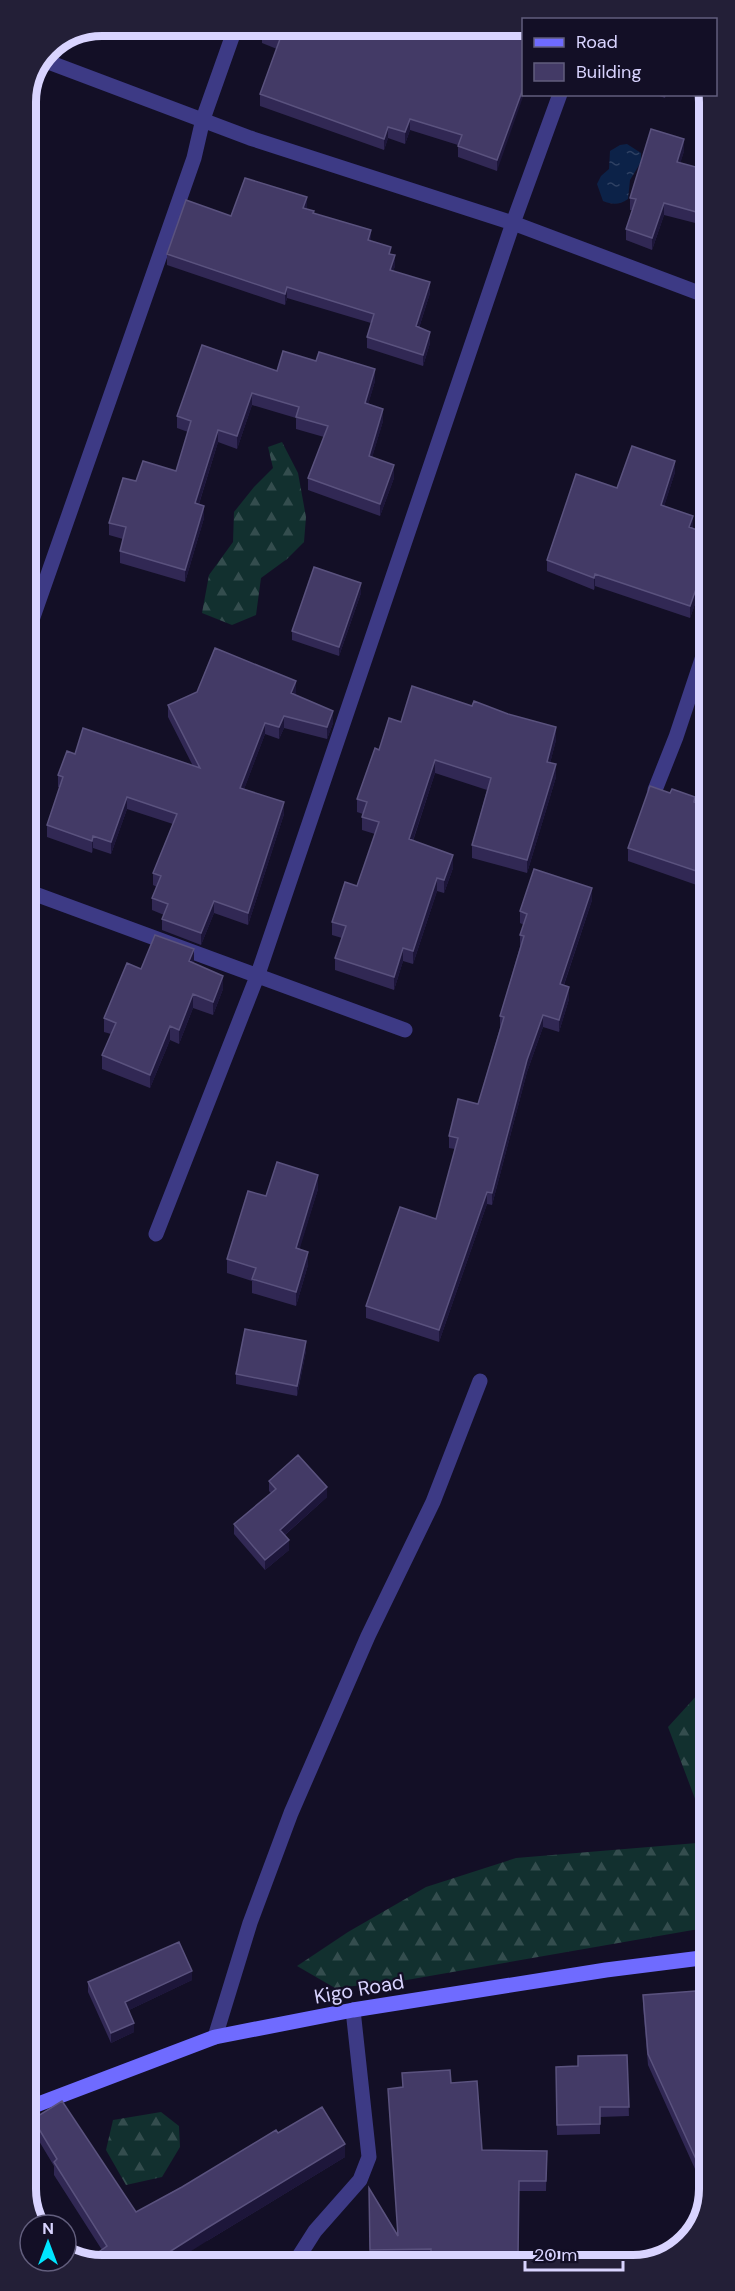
<svg xmlns="http://www.w3.org/2000/svg" width="735" height="2291" font-family="'DM Sans',sans-serif">
	<style>
		.forest { fill: url(#forest-firs) }
		.water { fill: url(#water-ripples) }
		.lines { fill: none; stroke-linecap: round; stroke-linejoin: round }
		.street { stroke: #3d3a85; stroke-width: 15 }
		.secondary { stroke: #6f6bff; stroke-width: 15 }
		.wall { fill: #312854 }
		.shaded-wall { fill: #1d163a }
		.building { fill: #433a66; stroke: #5a527e; stroke-width: 1.5 }
		.labels { text-anchor: middle; stroke-width: 4.5; stroke-linejoin: round; paint-order: stroke }
		.street-label { font-size: 20px; fill: #d9d4ff; stroke: #130f26 }
		.rim { fill: none; stroke: #d9d4ff; stroke-width: 8 }
	</style>
	<defs>
		<pattern id="forest-firs" width="22" height="20" patternUnits="userSpaceOnUse" patternTransform="scale(1.5)"><rect width="22" height="20" fill="#12302f"/><path d="M5 1l3.5 6h-7zM16 11l3.5 6h-7z" fill="#344d4e"/></pattern>
		<pattern id="water-ripples" width="26" height="14" patternUnits="userSpaceOnUse" patternTransform="scale(1.5)"><rect width="26" height="14" fill="#0c2248"/><path d="M2 4q2-2 4 0t4 0M15 11q2-2 4 0t4 0" fill="none" stroke="#2f4163"/></pattern>
	</defs>
	<rect width="100%" height="100%" fill="#130f26"/>
	<path class="forest" d="M282,442L298,473L306,517L304,542L287,559L261,578L256,615L232,625L202,613L209,575L233,542L234,512L254,487L273,468L268,447Z
		M709,1682V1805L697,1804L668,1727Z
		M709,1842V1929L693,1930L401,1981L335,1988L297,1966L348,1932L426,1887L516,1858Z
		M161,2112L179,2126L180,2147L162,2177L126,2185L106,2150L113,2120Z"/>
	<path class="water" d="M627,144L641,153V162L630,180L628,199C619,205 613,205 603,201L597,184L601,176L609,169L610,151L620,145Z"/>
	<g class="lines">
		<path class="street" d="M43,60L250,138L513,223L707,296
			M26,637L194,158L203,119L236,26
			M655,790L676,737L708,641
			M27,891L405,1030
			M156,1234L258,974L513,223L560,94
			M215,2037L250,1923L291,1813L368,1636L433,1502L480,1381
			M294,2264L315,2231L360,2180L369,2157L353,2010"/>
		<path class="secondary" d="M28,2108L215,2037L353,2010L606,1970L709,1957"/>
	</g>
	<path class="wall" d="M152,26H163L162,30Z
		M524,26L497,171L458,157V145L410,130L405,144L388,138L384,150L260,106V94L277,49L262,43V32Z
		M654,94H666L665,98Z
		M684,151L680,163L707,170V226L664,215L652,250L626,240V229L632,210H630V198Z
		M307,208V209L314,213L371,241L391,254L395,266L393,271L430,293L419,328L430,343L423,366L367,348V337L371,323L287,298L285,305L167,265V254L231,216Z
		M277,371L375,381L368,404L383,421L372,457L394,478L380,516L308,490V478L324,437L296,429V418L252,405L237,449L218,442L199,504L204,518L185,582L120,563V551L123,539L109,535V523L136,481L176,471L188,432L177,428V416Z
		M675,472L664,506L693,527V529L708,534V567L690,618L595,586L594,590L547,571V560L617,488Z
		M361,593L339,656L292,640V631Z
		M296,693L295,695L333,723L327,739L284,728L279,739L265,734L244,789L284,814L248,925L214,913L201,945L162,930V919L164,915L152,910V898L157,887L153,885V873L173,824L127,809L111,854L93,848L92,853L47,837V825L60,787H58V775L75,754L193,766L168,717V705Z
		M401,722L556,740L550,763L556,777L527,873L472,858V845L487,790L435,773L413,841L453,868L444,893L437,891L413,964L403,961L394,990L335,970V958L342,938L332,935V922L357,886L375,834L362,830V817L363,814L357,812V799L379,750Z
		M695,802L708,807V889L628,861V848Z
		M592,900L564,985L569,999L559,1032L543,1027L527,1072L492,1205L487,1204L439,1342L366,1318V1306L436,1219L455,1149L449,1148V1136L478,1104L500,1028V1016L520,947V935L524,925L520,923V911Z
		M193,963L223,989L213,1015L193,1008L179,1044L170,1040L150,1088L102,1069V1055L111,1034L104,1032V1018L141,969Z
		M318,1189L299,1249L308,1265L296,1306L252,1293V1281L227,1273V1259L266,1196Z
		M306,1351L297,1396L236,1384V1374Z
		M269,1481L327,1497L285,1535L289,1550L265,1570L234,1534V1524L271,1493L269,1491Z
		M192,1980L129,2010L134,2032L111,2043L88,1992V1982Z
		M709,1990L700,2180L648,2065L643,2007V1995Z
		M627,2055L629,2116L600,2117V2134L557,2135L556,2067L578,2066Z
		M402,2073L451,2083L482,2150L547,2151L546,2191H519L518,2264H431V2259L370,2260L369,2188L398,2235L388,2089L403,2087Z
		M33,2119L136,2212L278,2133L345,2157L207,2241L102,2250L54,2175V2166L33,2131Z"/>
	<path class="shaded-wall" d="M524,86V94L497,171V160Z
		M410,119V130L405,144V132Z
		M388,127V138L384,150V139Z
		M684,139V151L677,174V162Z
		M307,197V208L303,219V208Z
		M664,203V215L652,250V238Z
		M371,230V241L368,240Z
		M395,255V266L390,281V270Z
		M430,282V293L416,337V326Z
		M287,287V298L285,305V294Z
		M430,332V343L423,366V355Z
		M375,369V381L365,415V403Z
		M252,393V405L237,449V436Z
		M383,409V421L369,468V456Z
		M218,430V442L195,516V503Z
		M675,461V472L661,516V505Z
		M394,465V478L380,516V504Z
		M204,506V518L185,582V570Z
		M693,516V527L689,539V527Z
		M708,555V567L690,618V606Z
		M595,574V586L594,590V578Z
		M361,583V593L339,656V647Z
		M296,681V693L291,705V693Z
		M333,711V723L327,739V727Z
		M284,716V728L279,739V727Z
		M265,723V734L240,800V788Z
		M556,727V740L547,775V762Z
		M435,760V773L409,852V839Z
		M556,764V777L527,873V860Z
		M127,797V809L111,854V842Z
		M284,802V814L248,925V913Z
		M93,836V848L92,853V841Z
		M453,855V868L444,893V880Z
		M437,878V891L413,964V951Z
		M592,888V900L560,996V984Z
		M214,901V913L201,945V933Z
		M403,948V961L394,990V977Z
		M194,949V963L189,975V961Z
		M223,976V989L213,1015V1002Z
		M569,987V999L559,1032V1020Z
		M193,994V1008L179,1044V1030Z
		M543,1015V1027L527,1072L492,1205V1193L527,1060Z
		M170,1026V1040L150,1088V1075Z
		M35,1062V1072L27,1097V1087Z
		M318,1175V1189L296,1261V1248Z
		M487,1192V1204L439,1342V1330Z
		M308,1252V1265L296,1306V1292Z
		M306,1341V1351L297,1396V1386Z
		M327,1487V1497L280,1539V1530Z
		M289,1540V1550L265,1570V1560Z
		M192,1971V1980L125,2012V2002Z
		M134,2023V2032L111,2043V2033Z
		M345,2144V2157L207,2241L169,2265H149L207,2228Z
		M709,2163V2174L700,2180V2168Z"/>
	<path class="building" d="M265,26H524V86L497,160L458,146L462,135L410,119L405,132L388,127L384,139L260,94L280,39L262,32Z
		M651,129L684,139L677,162L707,170V215L664,203L652,238L626,229L636,199L630,198Z
		M245,178L307,197L303,208L314,211L313,213L371,230L368,240L391,247L389,254L395,255L390,270L430,282L416,326L430,332L423,355L367,337L374,314L287,287L285,294L167,254L186,200L231,216Z
		M202,345L277,371L283,351L316,361L319,352L375,369L365,403L383,409L369,456L394,465L380,504L308,478L328,426L296,417L299,407L252,393L237,436L218,430L195,503L204,506L185,570L120,551L126,527L109,523L123,478L136,481L143,461L176,471L191,421L177,416Z
		M632,446L675,461L661,505L693,516L689,527L708,534V555L690,606L595,574L594,578L547,560L576,474L617,488Z
		M314,567L361,583L339,647L292,631Z
		M215,648L296,681L291,693L333,711L327,727L284,716L279,727L265,723L240,788L284,802L248,913L214,901L201,933L162,919L168,904L152,898L161,876L153,873L177,814L127,797L111,842L93,836L92,841L47,825L63,777L58,775L67,751L75,754L83,728L200,768L168,705L197,692Z
		M412,686L472,706L474,701L508,714L556,727L547,762L556,764L527,860L472,845L491,778L435,760L409,839L453,855L444,880L437,878L413,951L403,948L394,977L335,958L346,926L332,922L345,882L357,886L379,822L362,817L367,802L357,799L375,748L379,750L389,718L401,722Z
		M650,786L670,793L672,789L695,797L694,802L708,807V875L628,848Z
		M534,869L592,888L560,984L569,987L559,1020L543,1015L527,1060L492,1193L487,1192L439,1330L366,1306L400,1207L436,1219L458,1138L449,1136L458,1099L478,1104L504,1017L500,1016L524,936L520,935L527,914L520,911Z
		M155,935L194,949L189,961L223,976L213,1002L193,994L179,1030L170,1026L150,1075L102,1055L116,1023L104,1018L127,963L141,969Z
		M27,1060L35,1062L27,1087Z
		M277,1162L318,1175L296,1248L308,1252L296,1292L252,1279L256,1268L227,1259L248,1191L266,1196Z
		M245,1329L306,1341L297,1386L236,1374Z
		M298,1455L327,1487L280,1530L289,1540L265,1560L234,1524L276,1489L269,1481Z
		M179,1942L192,1971L125,2002L134,2023L111,2033L88,1982Z
		M709,1990V2163L700,2168L648,2054L643,1995Z
		M627,2055L629,2107H600V2124L557,2125L556,2067L578,2066V2056Z
		M450,2070L451,2083L477,2081L482,2150L547,2151L546,2181H519L518,2257L463,2256V2264H431V2249L370,2250L369,2188L398,2236L388,2089L403,2087L402,2073Z
		M62,2101L136,2212L182,2187L276,2130L278,2133L322,2107L345,2144L207,2228L149,2265H97L86,2261L107,2246L54,2162L57,2159L33,2119Z"/>
	<g class="labels">
		<g class="street-label">
			<text transform="translate(359 1989) rotate(-10)" y="7">Kigo Road</text>
		</g>
	</g>
	<path d="M0 0H735V2291H0ZM102 36H633A66 66 0 0 1 699 102V2189A66 66 0 0 1 633 2255H102A66 66 0 0 1 36 2189V102A66 66 0 0 1 102 36Z" fill="#231f37" fill-rule="evenodd"/>
	<path class="rim" d="M102 36H633A66 66 0 0 1 699 102V2189A66 66 0 0 1 633 2255H102A66 66 0 0 1 36 2189V102A66 66 0 0 1 102 36Z"/>
	<rect x="522" y="18" width="195" height="78" fill="#130f26" stroke="#625e7d" stroke-width="1.5"/>
	<rect x="534" y="38" width="30" height="9" fill="#6f6bff" stroke="#625e7d" stroke-width="1.5"/>
	<text x="576" y="48" font-size="18" fill="#d9d4ff">Road</text>
	<rect x="534" y="63" width="30" height="18" fill="#433a66" stroke="#625e7d" stroke-width="1.5"/>
	<text x="576" y="78" font-size="18" fill="#d9d4ff">Building</text>
	<g transform="translate(48 2243)"><circle r="28" fill="#130f26" stroke="#625e7d" stroke-width="1.5"/>
	<path d="M0-4.5L10 22L0 15L-10 22Z" fill="#00e5ff"/>
	<text y="-9" font-size="16" font-weight="bold" text-anchor="middle" fill="#d9d4ff">N</text>
	</g>
	<path d="M525 2261v9h98v-9" fill="none" stroke="#d9d4ff" stroke-width="3"/>
	<text x="534" y="2261" font-size="18" fill="#d9d4ff" stroke="#130f26" stroke-width="4.5" paint-order="stroke">20 m</text>
</svg>
